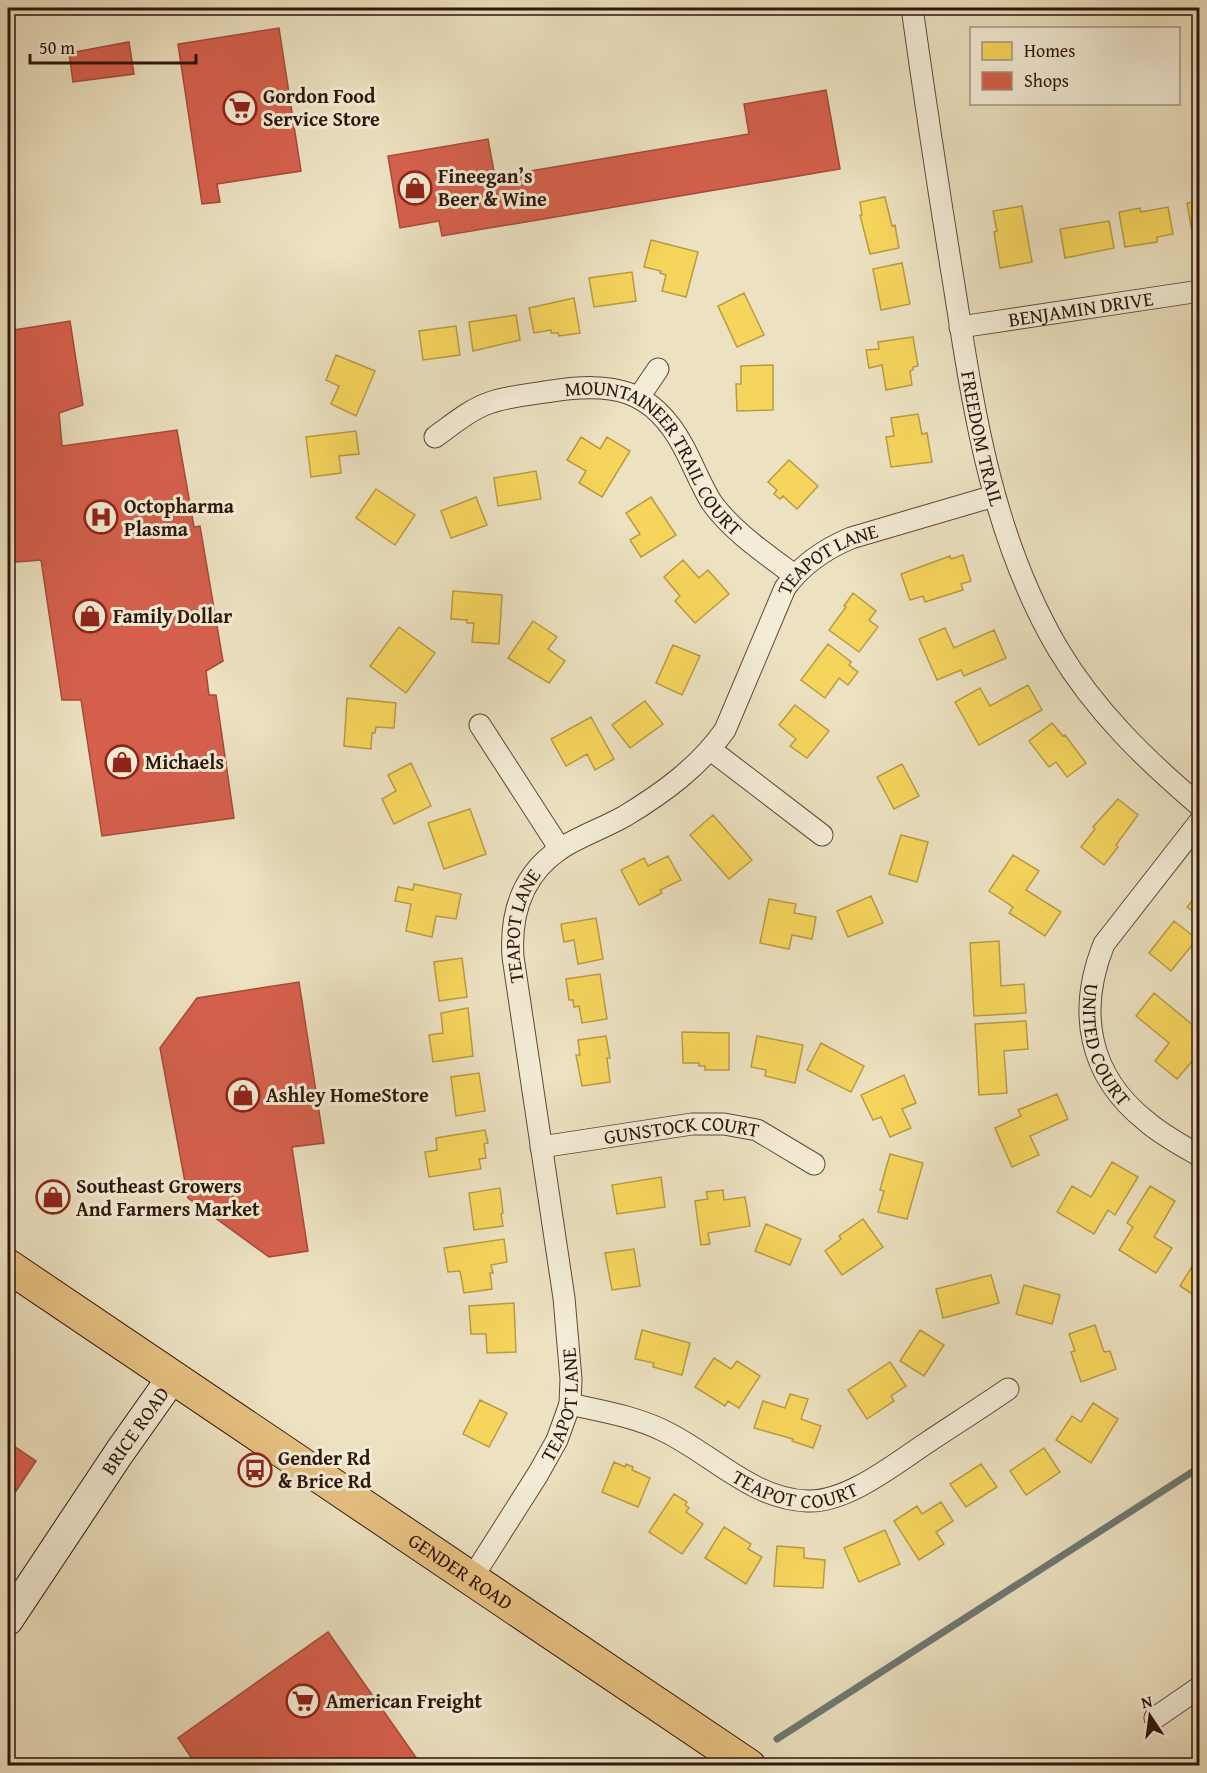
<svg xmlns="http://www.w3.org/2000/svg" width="1207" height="1773" font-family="'Gentium Book Plus',serif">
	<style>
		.homes { fill: #f6d55c; stroke: #ba9b43; stroke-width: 1.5 }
		.shops { fill: #d6604d; stroke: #a44a39; stroke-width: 1.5 }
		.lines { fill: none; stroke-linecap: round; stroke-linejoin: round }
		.stream { stroke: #6f7973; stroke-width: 7 }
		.minor-casing { stroke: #5e4838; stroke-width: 23 }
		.secondary-casing { stroke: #2e150a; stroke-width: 32 }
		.primary-casing { stroke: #2e150a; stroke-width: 35 }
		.minor { stroke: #f3ecd6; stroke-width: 21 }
		.secondary { stroke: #f3ecd6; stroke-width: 30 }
		.primary { stroke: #e6c080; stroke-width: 33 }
		.labels { text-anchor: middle; stroke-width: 6; stroke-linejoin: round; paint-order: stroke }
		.poi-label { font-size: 20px; font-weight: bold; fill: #2e150a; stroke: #f3ecd6; text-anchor: start }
		.street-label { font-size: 20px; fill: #2e150a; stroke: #f3ecd6 }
	</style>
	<rect width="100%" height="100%" fill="#ece1c0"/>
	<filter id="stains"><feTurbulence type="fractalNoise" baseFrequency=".00333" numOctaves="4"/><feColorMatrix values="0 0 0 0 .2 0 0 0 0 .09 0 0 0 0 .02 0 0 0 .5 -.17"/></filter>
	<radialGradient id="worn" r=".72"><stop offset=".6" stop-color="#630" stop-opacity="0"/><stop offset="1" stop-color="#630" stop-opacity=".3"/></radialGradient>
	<path class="homes" d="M885,197L892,226L895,225L899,248L870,254L860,215H862L860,202Z
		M1200,201V230L1192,231L1187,203Z
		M1022,206L1032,262L1000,268L994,232L997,231L993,211Z
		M1168,207L1173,234L1157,237V242L1125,247L1119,212L1140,208L1141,212Z
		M1109,221L1114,248L1065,258L1060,229Z
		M651,240L698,252L686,297L662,291L666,275L660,273L661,271L644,267Z
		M902,263L910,304L881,310L873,269Z
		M632,272L636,301L594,307L589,278Z
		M744,293L764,335L737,347L718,306Z
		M574,298L580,333L559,336L558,333H551V330L534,333L529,308Z
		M516,315L520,340L473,351L469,322Z
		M456,326L460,355L423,360L419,331Z
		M913,337L918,366L913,367V370L910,371L912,385L886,390L882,365L869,368L866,350L879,349L878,342Z
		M336,355L375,371L356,416L331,404L339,386L326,380Z
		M773,365V410L737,411L736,384H741V366Z
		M918,414L922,434L927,433L932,462L891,467L886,437L894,436L891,418Z
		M356,431L359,454L339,456L341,473L311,477L306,437Z
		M581,437L600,449L607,437L630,451L602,497L579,483L586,471L567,460Z
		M789,460L818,486L797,509L783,496L780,499L774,494L777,490L768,482Z
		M536,471L541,499L498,506L494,478Z
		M376,489L415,515L395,545L356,518Z
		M476,497L487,525L451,538L441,511Z
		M651,497L676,535L641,557L630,540L640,534L626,513Z
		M963,555L971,581L961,584L963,590L925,602L923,596L910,600L901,574L950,556L951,559Z
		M683,560L699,578L708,570L729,594L695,623L675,601L680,596L664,577Z
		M453,591L502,595L499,644L472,642L474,623H467V620L451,619Z
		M853,593L876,611L869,620L878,627L859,652L829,630L846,607L844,606Z
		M533,621L557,637L548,649L565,661L549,683L508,658Z
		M399,627L435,653L406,693L370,666Z
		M945,628L954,648L994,630L1006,658L964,676L961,670L937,680L919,639Z
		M828,644L851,662L849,665L858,672L848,685L839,678L825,698L801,680Z
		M673,645L700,656L682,695L656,683Z
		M1028,685L1042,710L979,745L955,702L980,688L990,706Z
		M347,698L396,703L394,728L376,727L375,733H372L371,749L344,746Z
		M645,701L663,724L630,748L612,725Z
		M795,705L829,731L807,758L790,746L796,739L779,725Z
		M591,717L614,759L595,770L587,754L566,766L551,739Z
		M1052,723L1063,736L1065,735L1086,763L1067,777L1056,762L1049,767L1029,741Z
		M411,763L431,806L394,824L382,799L396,791L388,775Z
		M902,764L919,796L894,809L877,777Z
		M1118,799L1138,815L1116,845L1118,847L1104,865L1081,847L1095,829L1093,827Z
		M470,809L486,854L444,869L428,823Z
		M713,815L752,860L729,879L690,835Z
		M901,835L928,842L917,882L889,874Z
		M1013,855L1039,871L1026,890L1061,912L1045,936L1009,913L1013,907L989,891Z
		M668,856L681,880L660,890L662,893L639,905L621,870L644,858L648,866Z
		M414,884L461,894L456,919L436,916L432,937L406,931L411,904L395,901L398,887L413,890Z
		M1200,891V916L1187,907Z
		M871,896L883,923L848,937L837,911Z
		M769,899L796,904L794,913L816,917L812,939L792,935L789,949L760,943Z
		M596,918L603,959L578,964L574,940L564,942L561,924Z
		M1174,921L1197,939L1171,971L1149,953Z
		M999,941L1001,986L1024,984L1026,1013L974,1016L970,943Z
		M462,958L467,997L439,1001L434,962Z
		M600,974L607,1019L582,1023L579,1006L574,1007L573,1000H569L566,979Z
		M1154,993L1200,1031V1052L1177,1079L1155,1061L1169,1043L1136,1016Z
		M468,1008L473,1056L433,1062L429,1035L443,1033L441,1013Z
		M1026,1021L1028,1049L1004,1051L1007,1093L979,1095L975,1024Z
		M682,1032L729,1033V1070H705V1066H699V1063H683Z
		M606,1036L610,1058H607L610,1082L582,1086L576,1055H580L578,1040Z
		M757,1036L803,1045L795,1083L765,1076L766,1070L751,1067Z
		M821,1043L864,1066L851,1092L807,1070Z
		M479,1073L485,1111L456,1116L451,1077Z
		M904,1075L916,1103L902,1109L911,1128L890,1137L881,1117L873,1120L861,1095Z
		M1057,1094L1068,1119L1030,1136L1039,1155L1012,1167L995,1128L1021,1116L1018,1110Z
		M485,1130L488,1143L484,1144L486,1158L479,1159L481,1169L429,1177L425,1152L437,1150L436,1138Z
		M890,1154L923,1163L907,1219L878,1212L884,1191L880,1190Z
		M1112,1162L1138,1177L1115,1215L1108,1210L1094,1234L1057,1212L1072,1186L1091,1197Z
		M661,1177L665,1207L617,1214L612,1185Z
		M1150,1186L1175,1201L1154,1237L1172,1248L1156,1273L1119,1250L1133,1227L1127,1223Z
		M500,1188L503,1213L501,1214L503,1226L474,1230L469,1193Z
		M723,1190L724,1200L745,1197L750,1226L708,1233L710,1244L701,1245L695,1201L708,1199L706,1192Z
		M863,1219L883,1247L842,1275L825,1251L841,1239L839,1236Z
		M766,1224L801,1239L790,1265L755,1251Z
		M504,1239L507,1262L491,1265L493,1273H490L492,1289L464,1293L460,1271L448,1272L444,1248Z
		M634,1249L640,1286L612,1290L605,1253Z
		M1195,1262L1200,1264V1299L1180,1286Z
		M991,1275L999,1303L943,1318L936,1289Z
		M1024,1285L1060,1295L1052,1324L1016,1314Z
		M514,1303L516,1352L487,1353L486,1334H471L469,1306Z
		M1095,1325L1104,1352L1110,1351L1116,1369L1081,1382L1071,1352L1075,1351L1069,1334Z
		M642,1330L690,1343L682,1375L653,1367L654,1363L635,1359Z
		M920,1330L944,1345L924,1376L900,1361Z
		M714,1358L731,1369L737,1361L760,1376L739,1408L728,1401L725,1406L695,1387Z
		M890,1362L906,1386L891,1396L894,1401L867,1419L848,1390Z
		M790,1394L808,1399L801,1419L821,1426L813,1448L792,1441L793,1439L754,1428L763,1401L785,1408Z
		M480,1400L507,1413L489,1447L463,1434Z
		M1093,1403L1118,1419L1091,1463L1056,1440L1072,1416L1081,1422Z
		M1044,1448L1060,1472L1026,1495L1010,1471Z
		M614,1462L625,1467L626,1464L633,1467L632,1470L650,1478L638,1507L602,1492Z
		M981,1464L997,1487L966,1507L950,1484Z
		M674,1494L687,1502L685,1505L689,1508L686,1512L703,1524L682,1554L649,1532Z
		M941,1502L953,1521L936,1532L944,1544L919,1560L894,1521L917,1506L922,1514Z
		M724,1527L751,1544L748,1549L762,1557L746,1584L705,1558Z
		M885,1530L900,1564L859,1582L844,1548Z
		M777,1546L804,1548V1558L825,1560L823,1588L774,1586Z"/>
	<path class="shops" d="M279,28L301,171L217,184L220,202L202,204L178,44Z
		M8,38L14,73L8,74Z
		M129,42L134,74L73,82L69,53Z
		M826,90L840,169L442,236L439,221L400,228L388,156L488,139L495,177L749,134L744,104Z
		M70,321L83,405L59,413L62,446L177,430L194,527L200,526L223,661L206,671L209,695H216L234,818L102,836L81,700H62L41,560L17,562L8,555V331Z
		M299,982L324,1143L292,1147L308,1251L269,1257L188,1198L160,1048L197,998Z
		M8,1442L36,1461L8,1503Z
		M328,1632L422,1766H197L178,1738Z"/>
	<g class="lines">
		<path class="stream" d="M777,1739L1200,1467"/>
		<g class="minor-casing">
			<g id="minor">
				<path id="s1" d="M912,8C925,100 939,193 954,285C974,413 992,536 1058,649C1095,711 1146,760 1200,806"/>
				<path id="s2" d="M960,327L1200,291"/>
				<path d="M639,397L658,369"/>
				<path id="s3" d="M435,437C452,425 469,410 489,403C509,396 531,394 552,391C612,382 652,388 683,446C693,464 701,486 712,503C733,532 766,554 794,575"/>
				<path d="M480,725L560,849"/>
				<path d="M711,750L822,835"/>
				<path id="s4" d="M1200,821L1104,944C1077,1011 1088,1075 1146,1121C1162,1135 1181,1145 1200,1156"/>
				<path id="s5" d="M541,1147L692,1124H724L757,1130L814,1164"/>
				<path id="s6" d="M570,1404C600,1411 633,1416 662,1430C710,1452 751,1499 807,1501C847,1503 896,1463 928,1442C955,1424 982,1407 1008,1389"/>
				<path id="s7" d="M472,1578L538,1474L557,1440L570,1404L571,1379L564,1298L513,957C510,913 522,875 560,849C580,836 604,828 625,816C663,793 699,767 725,730L785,588C802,564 825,549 851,538L994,496"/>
				<path d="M1155,1718L1200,1687"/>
			</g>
		</g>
		<g class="secondary-casing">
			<g id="secondary">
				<path id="s8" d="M8,1620L119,1453L172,1378"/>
			</g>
		</g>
		<g class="primary-casing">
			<g id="primary">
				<path id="s9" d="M8,1266L749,1766"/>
			</g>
		</g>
		<use href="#minor" class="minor"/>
		<use href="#secondary" class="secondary"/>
		<use href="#primary" class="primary"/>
	</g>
	<defs>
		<g id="supermarket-ring" transform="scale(1.725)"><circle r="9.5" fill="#f3ecd6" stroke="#8f2418" stroke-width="1.5"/><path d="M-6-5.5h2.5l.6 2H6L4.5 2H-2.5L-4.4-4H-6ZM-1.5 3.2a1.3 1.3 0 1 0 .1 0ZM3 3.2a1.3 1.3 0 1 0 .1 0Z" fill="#8f2418"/></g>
		<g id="shop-ring" transform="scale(1.725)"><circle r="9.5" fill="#f3ecd6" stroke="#8f2418" stroke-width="1.5"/><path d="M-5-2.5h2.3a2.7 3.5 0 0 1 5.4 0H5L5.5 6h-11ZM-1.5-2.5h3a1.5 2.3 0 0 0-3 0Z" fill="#8f2418"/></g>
		<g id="hospital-ring" transform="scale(1.725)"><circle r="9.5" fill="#f3ecd6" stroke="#8f2418" stroke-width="1.5"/><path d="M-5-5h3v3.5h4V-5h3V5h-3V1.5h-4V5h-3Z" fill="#8f2418"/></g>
		<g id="bus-ring" transform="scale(1.725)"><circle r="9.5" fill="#f3ecd6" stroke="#8f2418" stroke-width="1.5"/><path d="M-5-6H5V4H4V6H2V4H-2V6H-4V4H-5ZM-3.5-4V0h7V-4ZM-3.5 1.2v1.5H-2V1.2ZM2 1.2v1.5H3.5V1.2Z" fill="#8f2418"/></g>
	</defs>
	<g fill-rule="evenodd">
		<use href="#supermarket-ring" x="240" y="108"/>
		<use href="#shop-ring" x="415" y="188"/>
		<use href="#hospital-ring" x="101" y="517"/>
		<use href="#shop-ring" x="90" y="616"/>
		<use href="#shop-ring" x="122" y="762"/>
		<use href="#shop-ring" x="243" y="1095"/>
		<use href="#shop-ring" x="53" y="1197"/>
		<use href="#bus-ring" x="255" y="1470"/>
		<use href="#supermarket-ring" x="303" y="1701"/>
	</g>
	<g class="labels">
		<g class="poi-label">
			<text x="263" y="103">Gordon Food<tspan x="263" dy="23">Service Store</tspan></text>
			<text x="438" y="183">Fineegan’s<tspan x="438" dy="23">Beer &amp; Wine</tspan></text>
			<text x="124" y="513">Octopharma<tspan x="124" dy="23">Plasma</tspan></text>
			<text x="113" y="623">Family Dollar</text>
			<text x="145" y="769">Michaels</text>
			<text x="266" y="1102">Ashley HomeStore</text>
			<text x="76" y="1193">Southeast Growers<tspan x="76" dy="23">And Farmers Market</tspan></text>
			<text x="278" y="1465">Gender Rd<tspan x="278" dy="23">&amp; Brice Rd</tspan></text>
			<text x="326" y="1708">American Freight</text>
		</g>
		<g class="street-label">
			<text dy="7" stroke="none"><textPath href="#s2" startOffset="122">BENJAMIN DRIVE</textPath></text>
			<text dy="7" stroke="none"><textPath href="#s1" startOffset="436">FREEDOM TRAIL</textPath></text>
			<text dy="7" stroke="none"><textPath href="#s3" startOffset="264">MOUNTAINEER TRAIL COURT</textPath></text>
			<text dy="7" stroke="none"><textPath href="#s7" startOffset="1188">TEAPOT LANE</textPath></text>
			<text dy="7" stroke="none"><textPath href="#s7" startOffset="684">TEAPOT LANE</textPath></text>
			<text dy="7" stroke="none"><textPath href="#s4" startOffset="262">UNITED COURT</textPath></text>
			<text dy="7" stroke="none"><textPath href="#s5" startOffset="142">GUNSTOCK COURT</textPath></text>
			<text dy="7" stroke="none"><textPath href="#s7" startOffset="198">TEAPOT LANE</textPath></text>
			<text dy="7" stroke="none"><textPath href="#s8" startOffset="228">BRICE ROAD</textPath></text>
			<text dy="7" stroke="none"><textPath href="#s6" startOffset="246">TEAPOT COURT</textPath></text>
			<text dy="7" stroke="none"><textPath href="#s9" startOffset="546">GENDER ROAD</textPath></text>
		</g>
	</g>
	<rect width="1207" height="1773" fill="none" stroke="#ece1c0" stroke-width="30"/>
	<rect x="9" y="9" width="1189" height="1755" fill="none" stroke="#2e150a" stroke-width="3"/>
	<rect x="15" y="15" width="1177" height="1743" fill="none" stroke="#2e150a" stroke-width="1.5"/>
	<rect x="970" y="27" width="210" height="78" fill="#f3ecd6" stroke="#a49684" stroke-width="1.5"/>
	<rect x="982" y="42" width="30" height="18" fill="#f6d55c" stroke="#a49684" stroke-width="1.5"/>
	<text x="1024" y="57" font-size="18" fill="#2e150a">Homes</text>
	<rect x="982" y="72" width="30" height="18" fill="#d6604d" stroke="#a49684" stroke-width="1.5"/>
	<text x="1024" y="87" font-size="18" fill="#2e150a">Shops</text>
	<g transform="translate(1150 1716) rotate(347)" stroke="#f3ecd6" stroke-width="4.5" paint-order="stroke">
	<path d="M0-4.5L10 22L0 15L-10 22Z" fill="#2e150a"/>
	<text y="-9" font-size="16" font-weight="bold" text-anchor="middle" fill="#2e150a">N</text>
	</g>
	<path d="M30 54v9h166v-9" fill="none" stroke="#2e150a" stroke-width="3"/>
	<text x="39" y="54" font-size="18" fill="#2e150a" stroke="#f3ecd6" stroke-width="4.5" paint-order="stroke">50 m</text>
	<rect width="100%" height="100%" filter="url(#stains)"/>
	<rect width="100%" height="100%" fill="url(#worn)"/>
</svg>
